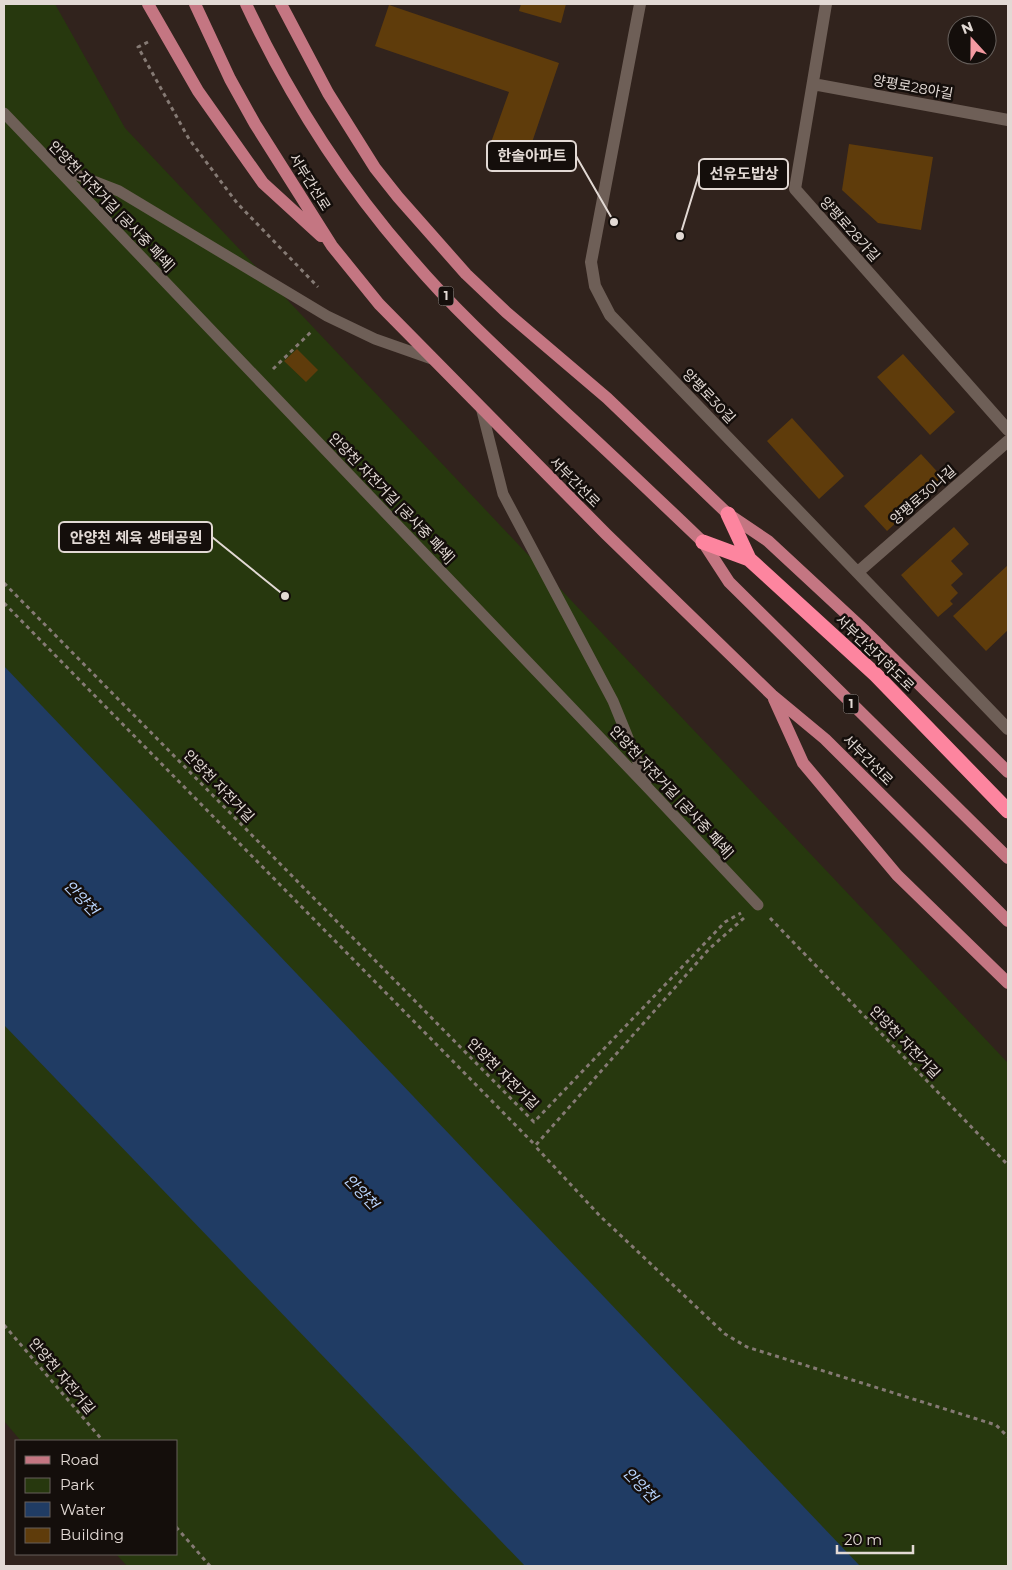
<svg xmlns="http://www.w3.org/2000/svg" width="1012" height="1570" font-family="Montserrat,'Noto Sans KR',sans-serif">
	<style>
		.green { fill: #27380e }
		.water { fill: #203c64 }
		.building { fill: #5f3c0b }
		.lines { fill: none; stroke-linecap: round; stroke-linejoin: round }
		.path { stroke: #857a74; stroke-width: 3; stroke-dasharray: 4 4; stroke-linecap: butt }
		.lane { stroke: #6e5f57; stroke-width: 11 }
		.street { stroke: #6e5f57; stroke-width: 12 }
		.primary { stroke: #c47682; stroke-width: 12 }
		.highway { stroke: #fd859f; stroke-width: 15 }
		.labels { text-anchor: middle; stroke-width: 5; stroke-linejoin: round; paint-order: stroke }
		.shield { fill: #140e0b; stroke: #a49c98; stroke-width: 1 }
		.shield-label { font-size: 12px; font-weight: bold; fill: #e2d9d4 }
		.street-label { font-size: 14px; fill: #e2d9d4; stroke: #140e0b }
		.water-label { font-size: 15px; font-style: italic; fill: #b9d5fe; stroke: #140e0b }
		.leader { fill: none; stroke: #e2d9d4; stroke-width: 2 }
		.callout-dot { fill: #e2d9d4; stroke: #140e0b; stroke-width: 2 }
		.callout { fill: #140e0b; stroke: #e2d9d4; stroke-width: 2 }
		.callout-label { font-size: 15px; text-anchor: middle; font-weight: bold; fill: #e2d9d4 }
	</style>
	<rect width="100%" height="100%" fill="#31231d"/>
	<path class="green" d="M4,4H55L125,128L1008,1063V1566H127L116,1554H176V1441H21L4,1421Z"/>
	<path class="water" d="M4,666L860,1566H525L4,1025Z"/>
	<path class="building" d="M521,4H566L561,23L519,11Z
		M389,5L559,63L526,160L489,148L509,92L375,46Z
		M849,144L933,157L921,230L878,223L842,190Z
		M297,349L318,370L306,382L284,361Z
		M903,354L955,412L930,435L877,377Z
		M792,418L844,476L819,499L767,441Z
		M921,454L944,479L887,531L864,506Z
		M954,527L969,544L951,561L963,574L951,585L958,593L950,601L953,604L938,617L901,575Z
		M1008,565V630L986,651L953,616Z"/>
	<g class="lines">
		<path class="path" d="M148,42L138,47L189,139L237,203L318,287
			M273,369L313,330
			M4,583L534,1122L725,922L741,913
			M4,603L535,1145
			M744,918L709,949L535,1146L600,1216L725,1334L747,1347L996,1425L1008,1437
			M770,918L1008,1165
			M4,1325L103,1441
			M176,1527L210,1566"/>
		<path class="lane" d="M4,113L649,789L758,905
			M57,167L119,191L327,316L375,339L432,359
			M482,411L503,494L613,701L646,782"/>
		<path class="street" d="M640,4L591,262L595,286L610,315L1008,729
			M826,4L795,189L1008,430
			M813,84L1008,120
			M858,572L1008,441"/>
		<path class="primary" d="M148,4L198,91L263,183L321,236
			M195,4L230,79L255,124L332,246L379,304L606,534L772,695L825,739L1008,921
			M246,4C289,96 345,184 412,260C459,315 513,363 565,412C612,455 657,498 703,542L729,582L1008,858
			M281,4L328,93L375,168L398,197L466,274L506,312L607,398L728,514L768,541L865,631L1008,772
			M774,699L803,763L897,875L1008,983"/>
		<path class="highway" d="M728,514L749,559
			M703,542L749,559L876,675L1008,811"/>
	</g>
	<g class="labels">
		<g class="shield">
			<rect x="438.5" y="286.5" width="15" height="19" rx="4"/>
			<rect x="843.5" y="694.5" width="15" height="19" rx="4"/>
		</g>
		<g class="shield-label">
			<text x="446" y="300">1</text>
			<text x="851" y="708">1</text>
		</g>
		<g class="street-label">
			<text transform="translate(913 87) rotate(10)" y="5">양평로28아길</text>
			<text transform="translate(310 182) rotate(58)" y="5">서부간선로</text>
			<text transform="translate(112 206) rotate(46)" y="5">안양천 자전거길 [공사중 폐쇄]</text>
			<text transform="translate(850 229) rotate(48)" y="5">양평로28가길</text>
			<text transform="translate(709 396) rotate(46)" y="5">양평로30길</text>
			<text transform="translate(575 482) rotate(45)" y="5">서부간선로</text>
			<text transform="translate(923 495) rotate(-41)" y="5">양평로30나길</text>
			<text transform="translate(392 498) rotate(46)" y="5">안양천 자전거길 [공사중 폐쇄]</text>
			<text transform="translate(875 653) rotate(44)" y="5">서부간선지하도로</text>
			<text transform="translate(868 760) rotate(45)" y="5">서부간선로</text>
			<text transform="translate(219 786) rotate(46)" y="5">안양천 자전거길</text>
			<text transform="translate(672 792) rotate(47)" y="5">안양천 자전거길 [공사중 폐쇄]</text>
			<text transform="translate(905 1042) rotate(46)" y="5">안양천 자전거길</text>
			<text transform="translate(503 1074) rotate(45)" y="5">안양천 자전거길</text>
			<text transform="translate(62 1376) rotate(50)" y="5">안양천 자전거길</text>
		</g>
		<g class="water-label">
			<text transform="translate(81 898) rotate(46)" y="5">안양천</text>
			<text transform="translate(361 1192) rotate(46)" y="5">안양천</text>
			<text transform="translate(640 1485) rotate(46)" y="5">안양천</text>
		</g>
	</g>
	<path class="leader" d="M614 222L576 156M680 236L699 174M285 596L212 537"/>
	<g class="callout-dot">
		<circle cx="614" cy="222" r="5"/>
		<circle cx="680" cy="236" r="5"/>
		<circle cx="285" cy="596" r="5"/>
	</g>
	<g class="callout">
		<rect x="487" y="141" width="89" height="30" rx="5"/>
		<rect x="699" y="159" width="89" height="30" rx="5"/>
		<rect x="59" y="522" width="153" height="30" rx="5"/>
	</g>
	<g class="callout-label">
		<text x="532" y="161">한솔아파트</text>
		<text x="744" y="179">선유도밥상</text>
		<text x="136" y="543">안양천 체육 생태공원</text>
	</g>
	<rect width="1012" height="1570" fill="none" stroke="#e2d9d4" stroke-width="10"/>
	<rect x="15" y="1440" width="162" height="115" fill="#140e0b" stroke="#665f5b"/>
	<rect x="25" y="1456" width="25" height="8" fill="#c47682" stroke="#665f5b"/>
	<text x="60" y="1465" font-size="15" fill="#e2d9d4">Road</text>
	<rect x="25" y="1478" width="25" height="15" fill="#27380e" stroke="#665f5b"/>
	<text x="60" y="1490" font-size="15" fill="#e2d9d4">Park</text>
	<rect x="25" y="1502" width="25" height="15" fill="#203c64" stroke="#665f5b"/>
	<text x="60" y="1515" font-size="15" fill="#e2d9d4">Water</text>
	<rect x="25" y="1528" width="25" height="15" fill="#5f3c0b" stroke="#665f5b"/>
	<text x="60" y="1540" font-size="15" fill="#e2d9d4">Building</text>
	<g transform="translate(972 40) rotate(339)"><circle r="24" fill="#140e0b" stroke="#665f5b"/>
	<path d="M0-4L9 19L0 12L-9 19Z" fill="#f49aa1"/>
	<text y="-8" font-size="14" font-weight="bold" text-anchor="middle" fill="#e2d9d4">N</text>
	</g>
	<path d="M837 1545v8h76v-8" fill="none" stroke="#e2d9d4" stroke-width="2.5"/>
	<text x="844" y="1545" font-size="15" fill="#e2d9d4" stroke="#140e0b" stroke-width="4" paint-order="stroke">20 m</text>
</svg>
